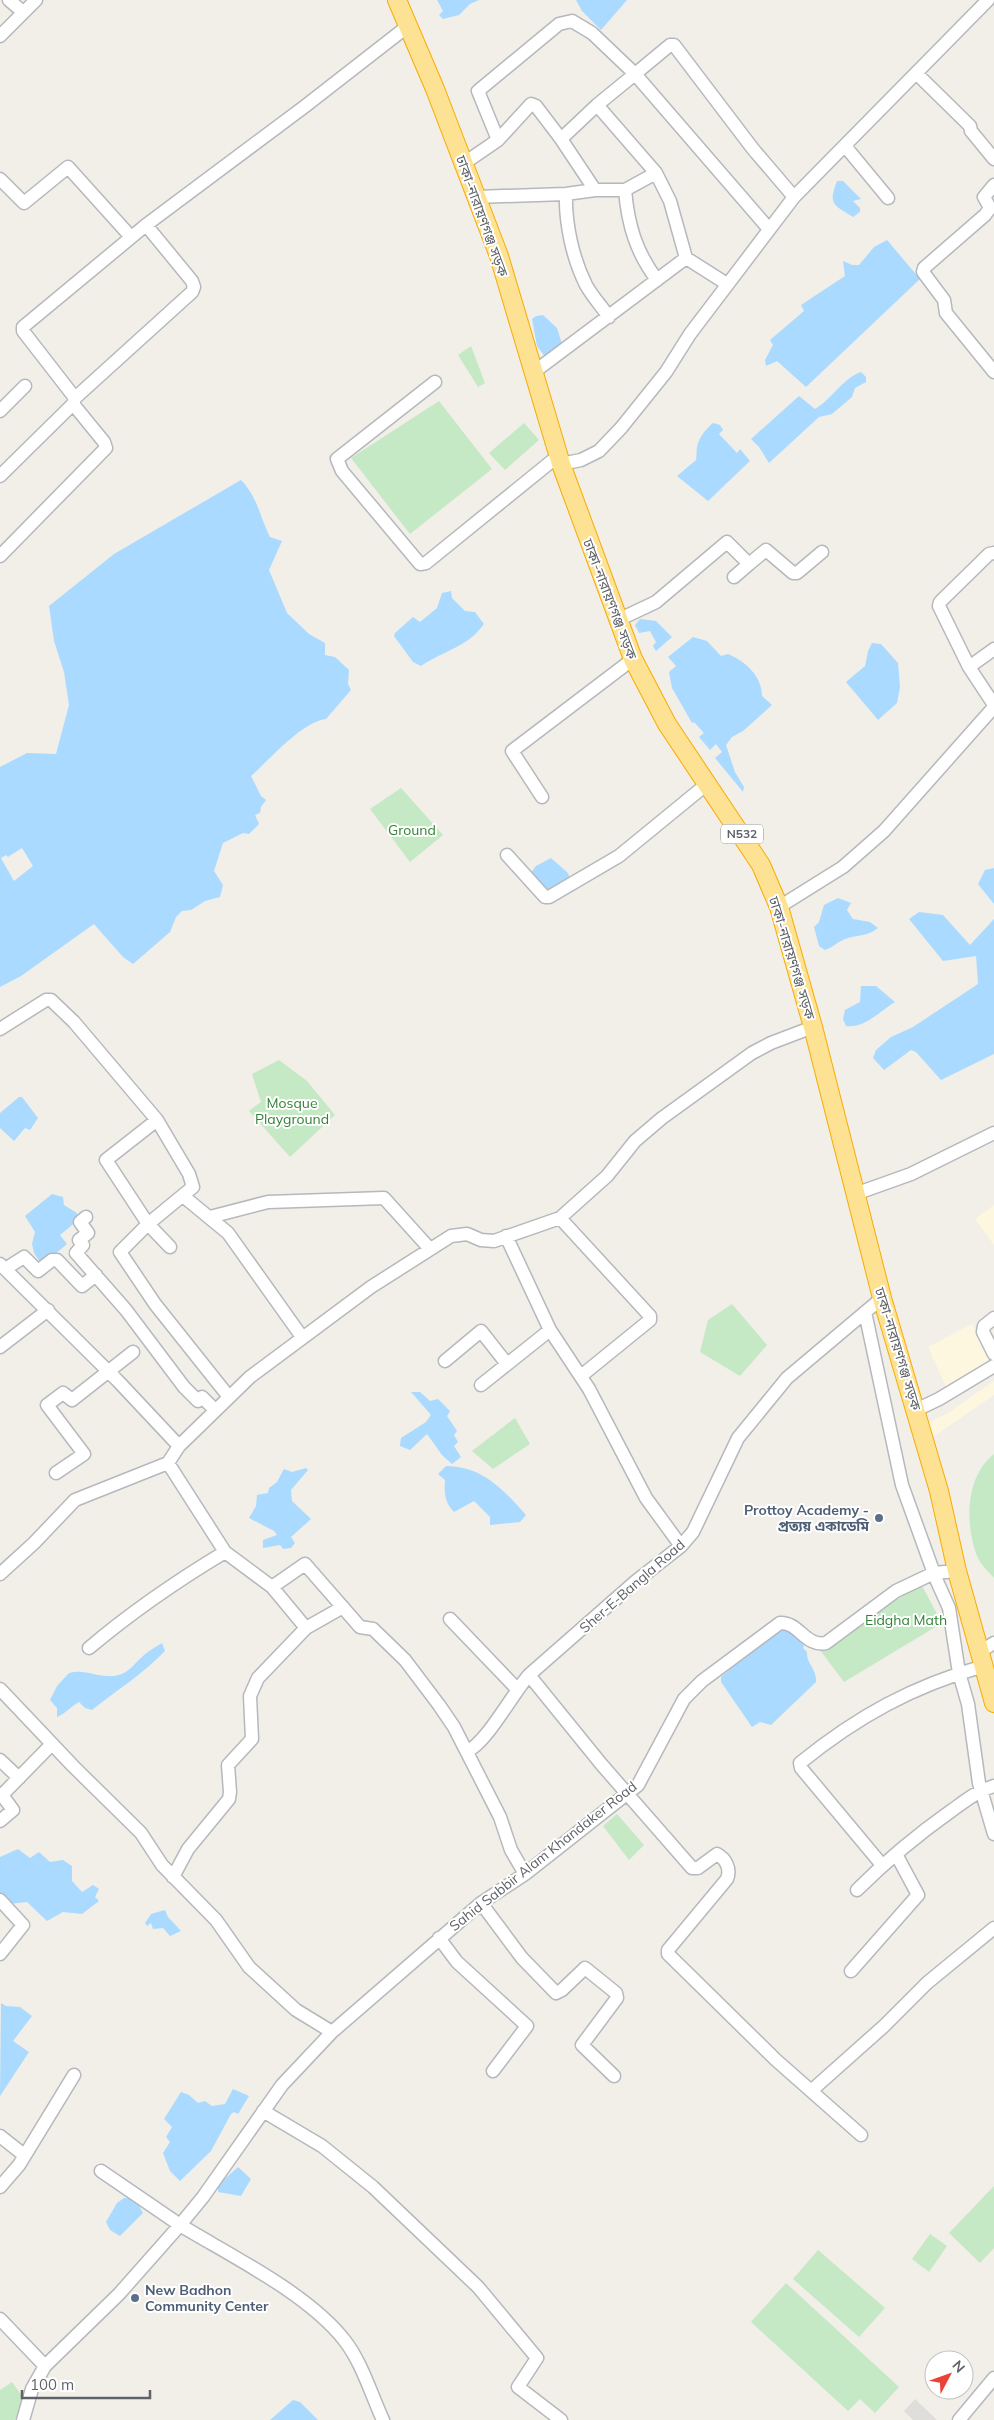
<svg xmlns="http://www.w3.org/2000/svg" width="994" height="2420" font-family="Mulish,'Noto Sans Bengali',sans-serif">
	<style>
		.commercial { fill: #fef7e0 }
		.industrial { fill: #e0deda }
		.green { fill: #c5e8c5 }
		.water { fill: #aadaff; fill-rule: evenodd }
		.lines { fill: none; stroke-linecap: round; stroke-linejoin: round }
		.minor-casing { stroke: #b5b8bc; stroke-width: 15 }
		.highway-casing { stroke: #f9ab00; stroke-width: 20 }
		.minor { stroke: #fff; stroke-width: 12 }
		.highway { stroke: #fde293; stroke-width: 18 }
		.service-dot { fill: #5c6f8a; stroke: #fff; stroke-width: 2 }
		.labels { text-anchor: middle; stroke-width: 4; stroke-linejoin: round; paint-order: stroke }
		.shield { fill: #fff; stroke: #8f9295; stroke-width: 1 }
		.shield-label { font-size: 12px; font-weight: bold; fill: #5f6368 }
		.street-label { font-size: 14px; fill: #5f6368; stroke: #fff }
		.park-label { font-size: 14px; fill: #348238; stroke: #fff }
		.service-label { font-size: 14px; font-weight: bold; fill: #4e5e75; stroke: #fff; text-anchor: end }
	</style>
	<rect width="100%" height="100%" fill="#f1efe8"/>
	<path class="commercial" d="M994,1205V1245L975,1219Z
		M972,1324L991,1361L948,1391L928,1347Z
		M994,1381V1395L927,1441L922,1426L948,1413Z"/>
	<path class="industrial" d="M915,2399L937,2420H913L904,2411Z"/>
	<path class="green" d="M471,346L485,383L478,387L458,355Z
		M439,401L492,469L410,534L351,458Z
		M524,423L539,440L505,470L489,453Z
		M401,788L443,835L410,862L370,809Z
		M279,1060L307,1081L335,1115L290,1157L249,1111L261,1102L252,1074Z
		M732,1304L767,1345L740,1376L700,1352L708,1320Z
		M515,1418L530,1444L493,1469L472,1451Z
		M994,1454V1578C989,1572 980,1564 977,1556C965,1524 965,1477 994,1454Z
		M921,1584L942,1623L844,1682L820,1650Z
		M617,1814L644,1845L629,1860L603,1826Z
		M994,2186V2248L980,2263L949,2233Z
		M930,2234L947,2246L929,2272L912,2259Z
		M818,2250L885,2308L859,2337L793,2279Z
		M786,2283L899,2387L875,2413L860,2399L848,2411L751,2322Z
		M12,2382L24,2399L15,2420H0V2390Z"/>
	<path class="water" d="M437,0H479L470,4L459,15L443,19L439,15L443,11Z
		M576,0H627L601,30L582,11Z
		M837,181H843L861,199L853,201L860,208V212L853,217C833,205 828,204 837,181Z
		M887,240L920,279L806,387L777,361L766,366L765,360L773,345L770,340L804,311L801,305L845,276L843,261L852,265H859L874,247Z
		M543,315L557,328L562,344L546,358L537,346L532,319L536,316Z
		M861,372L866,377V382L855,388L852,397L832,414L819,417L769,463L759,447L751,439L799,396L815,409C832,399 843,378 861,372Z
		M713,423L720,425L723,430L719,434L737,453L740,449L750,461L708,501L677,476L696,460C697,455 696,452 697,447C699,437 706,429 713,423Z
		M241,480C257,496 260,517 270,537L282,541L269,570L287,613L309,634L325,643V655L335,657L349,670L348,684L351,690L326,719C303,721 269,760 251,776L261,796L266,800L261,807L260,813L255,815L259,824L249,834L243,833L223,843L214,871L223,885L220,897L205,901L191,910L182,911L176,917L170,932L133,964L123,957L94,924L21,976L0,987V767L27,753L56,754L69,705L64,672L54,641L49,606L114,554ZM22,848L33,866L14,881L1,858L6,855L8,857Z
		M451,591L452,598L465,611L475,612L484,624C468,647 443,651 421,666L413,662L394,636L395,633L413,617L420,622L437,608L442,593Z
		M640,619L656,621L672,637L656,651L653,646L656,642L650,631L639,633L635,625Z
		M693,637L707,641L721,656L728,654C745,661 762,676 762,696L772,705L743,731L732,737L726,745L735,772L744,787L743,792L715,758L722,752L716,744L710,750L699,737L704,733L694,722L692,723L672,688L669,672L676,666L668,657Z
		M872,643L881,644L898,663L900,687L897,703L878,720L846,682L865,666L868,651Z
		M551,858L568,873L569,876L565,884L545,893L530,874L536,866Z
		M994,868V904L978,884L985,870Z
		M838,898L851,903L847,910L853,919L870,922L878,928C865,938 856,934 843,940C836,943 832,948 825,950L819,946L814,927L819,922L824,905Z
		M919,912L943,915L970,945L994,919V1054L941,1080L916,1052L911,1050L884,1070L873,1058L876,1050L891,1037L913,1027L978,984L976,956L943,961L909,919Z
		M861,986H876L895,1002C880,1011 864,1029 846,1026L843,1019L845,1010L860,1002Z
		M19,1097H22L38,1118L30,1130L25,1128L14,1141L0,1128V1113Z
		M52,1194L63,1197L64,1205L77,1213V1221L60,1235L67,1244L42,1265L34,1253L32,1244L35,1232L25,1216Z
		M411,1392H420L430,1401L438,1399L450,1411L447,1416L457,1431L454,1435L458,1442L454,1446L461,1457L452,1464L442,1455L427,1434L410,1450L400,1446L401,1438L426,1422L431,1415Z
		M446,1466C482,1466 504,1490 526,1515L520,1522L490,1525V1517L474,1501L454,1512C445,1503 444,1493 445,1480L438,1474Z
		M306,1468L308,1470L291,1490L292,1501L311,1519L291,1537L295,1543L291,1548L283,1549L280,1545L263,1548V1540L277,1535L274,1531L249,1518L256,1506L257,1495L268,1493L269,1488L277,1482L284,1469L292,1472Z
		M781,1627H787L804,1645L803,1648L807,1652C806,1663 817,1669 816,1682L771,1725L760,1722L752,1727L721,1682V1677Z
		M162,1643L165,1651C143,1674 117,1690 92,1710L85,1708L79,1702C71,1706 67,1713 57,1717V1708L50,1700L57,1686L69,1673C85,1669 93,1676 108,1676C126,1677 131,1667 143,1656C148,1651 156,1647 162,1643Z
		M18,1849L30,1858L39,1852L50,1862L63,1860L72,1866V1881L82,1892L93,1885L99,1889L95,1897L99,1901L82,1914L63,1912L47,1921L27,1902L8,1904L0,1895V1857Z
		M165,1910L168,1917L181,1931L170,1936L163,1928L153,1929L151,1923L147,1926L145,1923L151,1914Z
		M1,2003L6,2006L20,2007L32,2016L13,2041L29,2052L0,2096Z
		M233,2089L249,2096L238,2114L234,2112L231,2114L211,2151L180,2181L170,2171L163,2153L170,2142L166,2137L172,2127L164,2119L181,2092L189,2095L198,2103L205,2101L212,2106L225,2104Z
		M238,2167L251,2179L241,2196L218,2192V2185Z
		M124,2198H132L137,2202L143,2213L120,2236L110,2230L106,2222L117,2203Z
		M293,2400L300,2402L318,2420H270Z"/>
	<g class="lines">
		<g class="minor-casing">
			<path id="minor" d="M9,0L23,12
				M0,36L36,0
				M916,73L970,126L971,131L994,159
				M597,105L656,173L670,201L686,258
				M498,140L478,91L559,24L572,21L592,33L635,74L670,45H674L753,149L794,197
				M845,146L888,198
				M463,164L498,140L531,104L536,106L561,139L597,105L635,74L769,229
				M0,179L24,203L68,167L131,237
				M994,185L984,197L990,208L985,215L924,268L923,272L944,300L946,313L994,372
				M595,190H625L656,173
				M625,190C628,225 636,252 657,280
				M566,194C565,224 573,259 586,285C592,296 602,307 609,317
				M476,197L566,194L595,190L561,139
				M534,372L686,258L727,284
				M435,382L337,459L342,471L420,564L426,563L558,456
				M75,398L23,331V327L146,225
				M0,411L25,386
				M561,464L581,460L599,451L621,428L666,372L690,334L794,197L988,0
				M0,476L73,404
				M994,553L989,554L940,602L939,606L969,667L994,705
				M0,556L106,448L104,442L73,404L75,398L192,292L194,287L192,281L146,225L304,107L408,26
				M734,577L749,564
				M618,620L656,602L727,542L749,564L766,550L793,573H797L822,552
				M969,667L994,649
				M542,797L512,751L633,659
				M507,855L545,897H549L619,856L707,784
				M779,907L843,867L884,831L994,707
				M0,1029L46,1000H51L74,1022L157,1120L189,1174L193,1187L148,1224L170,1247
				M157,1120L106,1160L148,1224L120,1252L155,1304L229,1397
				M855,1194L911,1174L994,1133
				M183,1196L228,1233L302,1337
				M86,1217L80,1222L88,1233L79,1240L83,1245L76,1253L126,1310L184,1387L198,1401L202,1397L215,1410
				M210,1217L268,1202L384,1198L430,1249
				M560,1218L650,1316V1320L581,1376
				M506,1236L550,1330L589,1389L646,1498L681,1546
				M0,1264L118,1381L179,1446
				M5,1269L24,1257L38,1271L52,1260H57L82,1286L96,1275
				M865,1312L902,1485L936,1579L949,1608L959,1673L968,1704L979,1783L994,1834
				M994,1318L984,1326L983,1332L994,1354
				M0,1347L48,1310
				M445,1361L481,1331L507,1364
				M481,1385L550,1330
				M916,1410L939,1399L994,1366
				M168,1463L225,1552L272,1587L305,1564L360,1627L373,1629L405,1660L439,1705L454,1727L500,1817L511,1850L525,1874
				M56,1473L84,1454L47,1405L63,1393L72,1400L133,1352
				M0,1574L34,1543L75,1500L168,1463L179,1446L250,1377L371,1287L451,1236L467,1234L481,1240L494,1241L560,1218L607,1176L635,1141L662,1118L752,1053L771,1043L813,1027
				M272,1587L306,1628
				M450,1619L517,1689
				M89,1648C134,1610 175,1582 225,1552
				M981,1651L994,1643
				M529,1675L602,1765L692,1868H698L717,1854C726,1859 731,1869 727,1879L668,1950V1954L776,2060L861,2135
				M0,1689L73,1766L141,1833L162,1865L216,1920L249,1967L296,2010L332,2032L282,2085L203,2197L180,2225C231,2256 309,2294 345,2341C362,2363 371,2394 383,2420
				M467,1751C485,1745 513,1693 529,1675L635,1582L681,1546L693,1532L738,1438L787,1378L882,1298
				M0,1760L19,1778
				M0,1821L13,1810L2,1795L52,1744
				M882,1865L801,1768L800,1763C858,1716 913,1686 984,1666
				M173,1877L188,1849L229,1799L230,1792L228,1765L252,1739L250,1696L258,1678L306,1628L343,1607
				M857,1890C886,1861 917,1835 951,1811C965,1801 977,1791 994,1786
				M0,1900L23,1925L0,1954
				M481,1903L522,1958L556,1993L562,1990L585,1968L616,1993L617,1998L582,2045L614,2076
				M439,1938L457,1962L527,2026L493,2071
				M851,1971L918,1895L896,1854
				M332,2032L481,1903L525,1874L638,1785L684,1699L702,1681L780,1623C799,1622 805,1647 826,1643L896,1591L934,1573L957,1571
				M811,2091L884,2026L927,1983L994,1928
				M263,2111L322,2146L373,2187L478,2287L537,2358L518,2387L561,2420
				M0,2136L24,2155
				M0,2187L19,2165L74,2075
				M0,2319L45,2366
				M23,2420L32,2389L45,2366L119,2294L180,2225L101,2171
				M959,2420L994,2378"/>
		</g>
		<g class="highway-casing">
			<path id="highway" d="M397,0L435,89L499,256L561,464L633,659L667,724L761,865L779,907L813,1027L882,1298L939,1491L957,1571L994,1703"/>
		</g>
		<use href="#minor" class="minor"/>
		<use href="#highway" class="highway"/>
	</g>
	<g class="service-dot">
		<circle cx="879" cy="1518" r="5"/>
		<circle cx="135" cy="2298" r="5"/>
	</g>
	<g class="labels">
		<rect class="shield" x="721" y="824.5" width="42" height="19" rx="4"/>
		<g class="shield-label">
			<text x="742" y="838">N532</text>
		</g>
		<g class="street-label">
			<text transform="translate(482 216) rotate(70)" y="5">ঢাকা-নারায়ণগঞ্জ সড়ক</text>
			<text transform="translate(610 599) rotate(69)" y="5">ঢাকা-নারায়ণগঞ্জ সড়ক</text>
			<text transform="translate(792 958) rotate(73)" y="5">ঢাকা-নারায়ণগঞ্জ সড়ক</text>
			<text transform="translate(898 1349) rotate(73)" y="5">ঢাকা-নারায়ণগঞ্জ সড়ক</text>
			<text transform="translate(632 1586) rotate(-41)" y="5">Sher-E-Bangla Road</text>
			<text transform="translate(543 1856) rotate(-38)" y="5">Sahid Sabbir Alam Khandaker Road</text>
		</g>
		<g class="park-label">
			<text x="412" y="835">Ground</text>
			<text x="292" y="1108">Mosque<tspan x="292" dy="16">Playground</tspan></text>
			<text x="906" y="1625">Eidgha Math</text>
		</g>
		<g class="service-label">
			<text x="869" y="1515">Prottoy Academy -<tspan x="869" dy="16">প্রত্যয় একাডেমি</tspan></text>
			<text x="145" y="2295" text-anchor="start">New Badhon<tspan x="145" dy="16">Community Center</tspan></text>
		</g>
	</g>
	<g transform="translate(949 2375) rotate(49)"><circle r="24" fill="#ffffff" stroke="#bfc1c3"/>
	<path d="M0-4L9 19L0 12L-9 19Z" fill="#ea4335"/>
	<text y="-8" font-size="14" font-weight="bold" text-anchor="middle" fill="#5f6368">N</text>
	</g>
	<path d="M22 2390v8h128v-8" fill="none" stroke="#5f6368" stroke-width="2.5"/>
	<text x="30" y="2390" font-size="15" fill="#5f6368" stroke="#ffffff" stroke-width="4" paint-order="stroke">100 m</text>
</svg>
